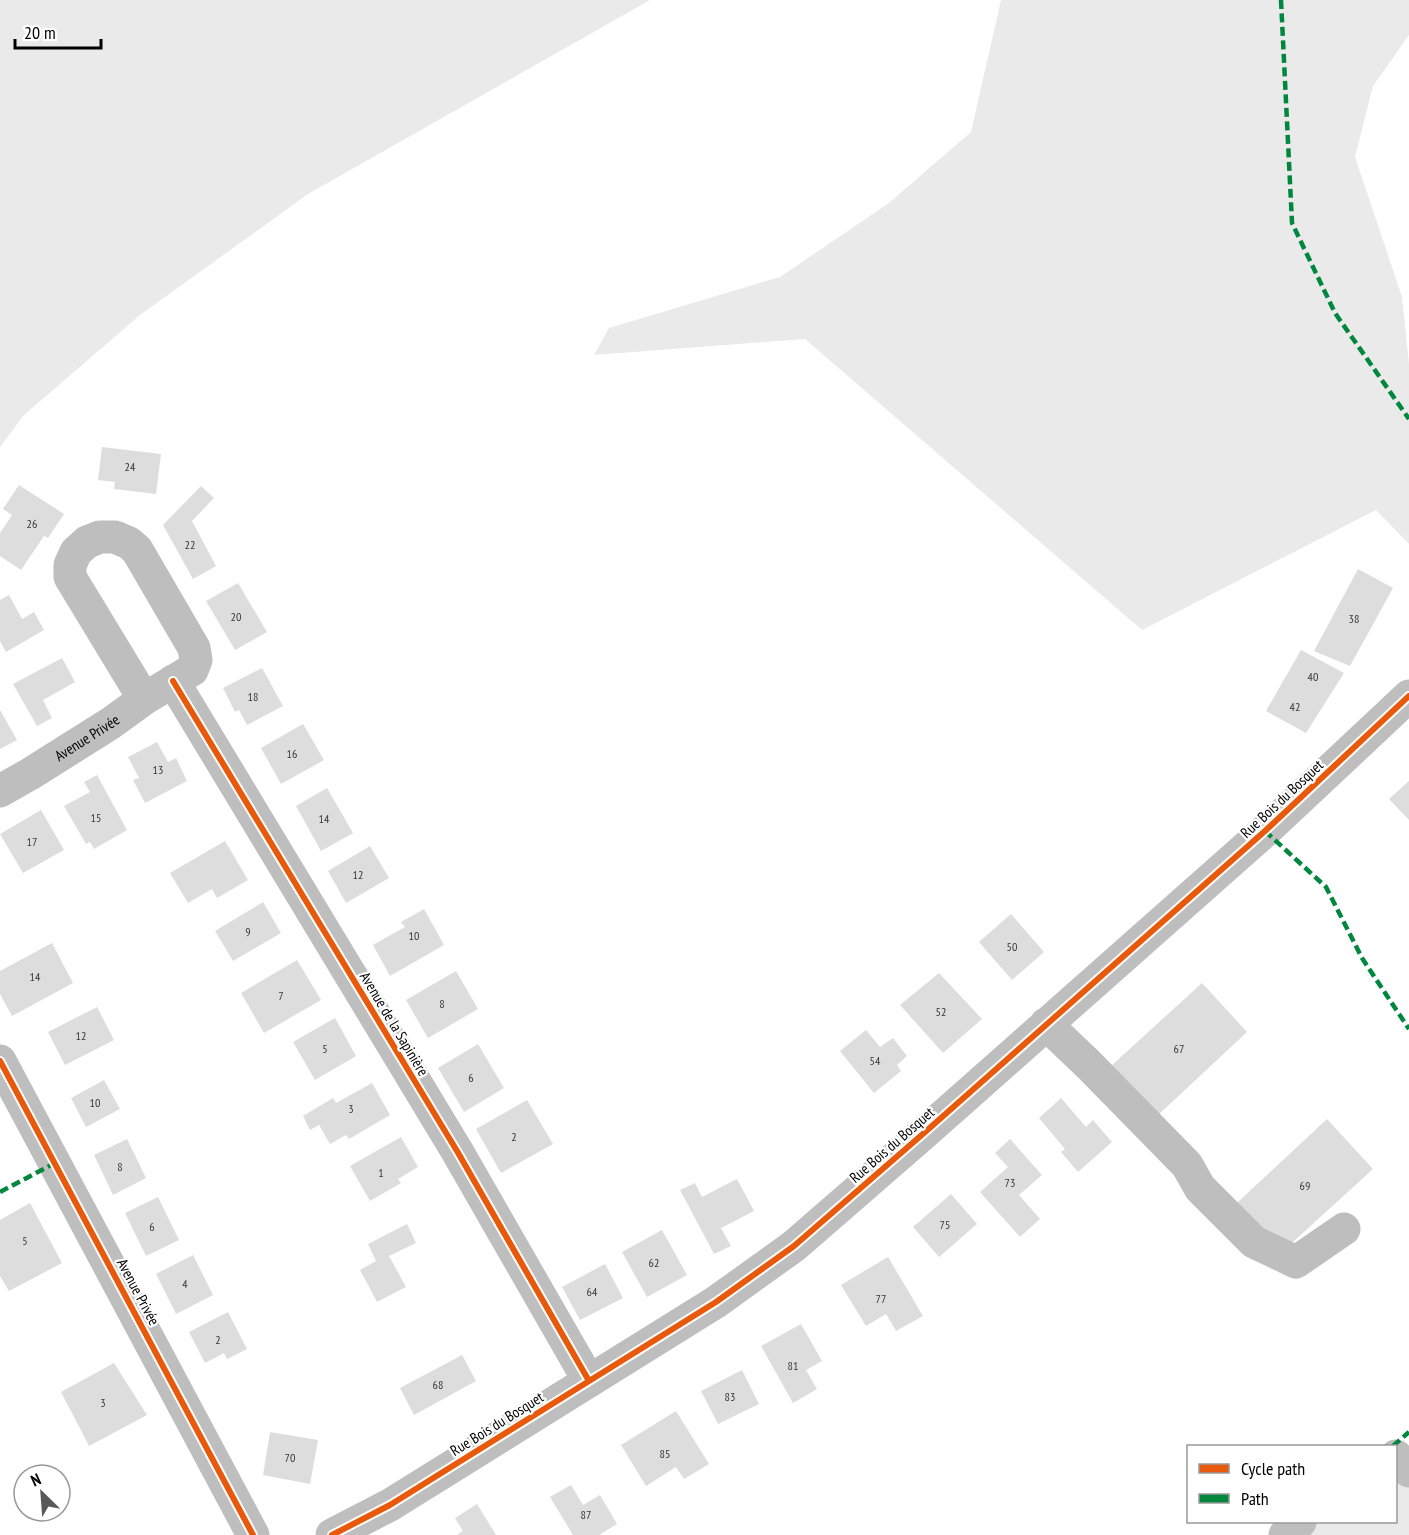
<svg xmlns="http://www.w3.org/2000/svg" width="1409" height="1535" font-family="'PT Sans Narrow',sans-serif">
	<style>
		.green { fill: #eaeaea }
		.building { fill: #ddd }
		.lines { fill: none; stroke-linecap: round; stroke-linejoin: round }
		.minor { stroke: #bebebe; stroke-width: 33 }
		.quiet { stroke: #00873e; stroke-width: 4.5; stroke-dasharray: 9 4.5; stroke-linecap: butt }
		.cycleway-casing { stroke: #fff; stroke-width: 10 }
		.cycleway { stroke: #e8590c; stroke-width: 6 }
		.labels { text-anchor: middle; stroke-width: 4.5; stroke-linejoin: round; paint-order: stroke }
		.number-label { font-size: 12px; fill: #373737 }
		.street-label { font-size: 15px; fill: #000; stroke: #fff }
	</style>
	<rect width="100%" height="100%" fill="#fff"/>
	<path class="green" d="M0,0H650L308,194L140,315L24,415L0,447Z
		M1001,0H1409V35L1373,86L1355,157L1402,297L1409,364V544L1376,510L1142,630L805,339L594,355L609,328L780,277L889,203L971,132Z
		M1396,1471L1409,1487V1535H1296L1310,1522H1396Z"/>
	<path class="building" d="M102,447L161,454L156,494L114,489L115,482L98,480Z
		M19,485L64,514L48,538L44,536L21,570L0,556V533L12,515L3,509Z
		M201,486L214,498L192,521L216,566L193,579L163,525Z
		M1358,569L1393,588L1350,666L1314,651Z
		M238,583L267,632L235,650L206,601Z
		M9,595L22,619L34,612L44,630L6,652L0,641V600Z
		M1301,650L1344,673L1306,733L1266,711Z
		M62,658L75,682L43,700L52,718L37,726L13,684Z
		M262,668L283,706L247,725L239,710L235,712L223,688Z
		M0,710L17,740L0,749Z
		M303,724L324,760L281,784L261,748Z
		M157,742L168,762L176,758L187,781L145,803L133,780L139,778L128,757Z
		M97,775L127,830L94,849L90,842L86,844L64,806L90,792L84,782Z
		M1409,781V820L1389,799Z
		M327,788L353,833L321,851L296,806Z
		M41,810L64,850L23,873L0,834Z
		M225,841L248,880L217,898L212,889L188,903L170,873Z
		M370,846L389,878L346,903L328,871Z
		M263,902L281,933L233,961L215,931Z
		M424,909L444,945L390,976L373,945L405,927L401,922Z
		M1011,914L1044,952L1012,980L979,942Z
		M52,943L73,983L12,1016L0,994V971Z
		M297,960L321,1000L264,1033L241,993Z
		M456,971L478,1009L428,1038L406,1000Z
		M939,973L982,1019L943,1053L900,1005Z
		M1202,983L1247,1032L1157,1116L1111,1066Z
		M97,1007L114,1040L65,1065L48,1032Z
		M335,1018L356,1056L315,1080L293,1042Z
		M866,1030L880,1047L893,1038L907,1056L897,1065L901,1071L874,1093L840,1051Z
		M478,1044L504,1088L464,1112L438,1068Z
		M104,1080L120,1109L86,1127L71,1098Z
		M372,1083L390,1115L349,1139L346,1135L330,1144L319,1125L310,1130L303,1116L333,1098L336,1103Z
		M1061,1098L1086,1127L1093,1120L1112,1142L1078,1172L1061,1152L1065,1149L1039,1118Z
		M527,1100L553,1144L501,1173L476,1129Z
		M1327,1119L1373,1169L1282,1252L1237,1203Z
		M401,1137L418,1167L398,1179L401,1183L370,1201L350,1166Z
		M127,1139L146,1178L113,1195L94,1155Z
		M1010,1139L1042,1175L1019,1195L1040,1219L1020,1237L980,1192L1008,1167L995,1153Z
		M737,1179L754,1211L721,1228L731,1246L714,1254L680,1190L695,1183L702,1197Z
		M951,1194L977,1224L939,1257L913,1227Z
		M158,1197L179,1240L146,1256L125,1213Z
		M30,1203L62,1263L9,1291L0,1276V1220Z
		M407,1224L416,1243L389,1256L406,1287L377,1302L360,1270L376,1261L368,1244Z
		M662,1230L687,1275L647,1297L622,1252Z
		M193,1255L213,1295L176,1314L156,1274Z
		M888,1257L923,1316L896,1331L886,1314L866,1326L841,1285Z
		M605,1264L623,1298L580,1320L562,1287Z
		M228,1312L247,1349L227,1359L224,1353L205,1363L189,1332Z
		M801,1324L822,1361L806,1370L817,1389L793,1403L761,1346Z
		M462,1355L476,1381L414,1415L400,1388Z
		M114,1363L147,1415L89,1446L61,1392Z
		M742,1370L759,1404L718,1424L701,1391Z
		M676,1411L709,1464L684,1479L676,1467L646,1486L621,1445Z
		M270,1432L318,1440L310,1484L263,1475Z
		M571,1485L583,1505L600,1495L617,1524L599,1535H573L550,1497Z
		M477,1504L496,1535H457L463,1531L455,1518Z"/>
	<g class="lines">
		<g class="minor">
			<path d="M173,681L457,1151L589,1381"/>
			<path id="s1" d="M0,791L30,774L111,723L144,699L192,670L196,660L194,648L137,550L129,543L115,537H100L87,542L76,552L70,565V577L144,699"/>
			<path d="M1046,1024L1088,1064L1187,1165L1200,1188L1254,1242L1296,1262L1344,1229"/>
			<path d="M0,1061L253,1535"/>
			<path d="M1396,1456L1409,1471"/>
			<path d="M332,1535L390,1505L716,1302L794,1246L924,1133L1265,831L1409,696"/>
			<path d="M1285,1535L1300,1522"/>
		</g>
		<path class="quiet" d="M1281,0L1292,223L1335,313L1409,419
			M1265,831L1326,887L1362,958L1409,1029
			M0,1192L55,1163
			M1393,1446L1409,1432"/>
		<g class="cycleway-casing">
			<path id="cycleway" d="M173,681L457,1151L589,1381
				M0,1061L253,1535
				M332,1535L390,1505L716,1302L794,1246L924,1133L1265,831L1409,696"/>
		</g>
		<use href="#cycleway" class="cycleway"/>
	</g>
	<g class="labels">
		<g class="number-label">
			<text x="130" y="471">24</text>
			<text x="32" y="528">26</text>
			<text x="190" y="549">22</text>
			<text x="236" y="621">20</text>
			<text x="1354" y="623">38</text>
			<text x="1313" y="681">40</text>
			<text x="253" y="701">18</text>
			<text x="1295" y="711">42</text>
			<text x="292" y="758">16</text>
			<text x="158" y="774">13</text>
			<text x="96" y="822">15</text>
			<text x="324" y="823">14</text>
			<text x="32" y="846">17</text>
			<text x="358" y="879">12</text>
			<text x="248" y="936">9</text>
			<text x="414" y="940">10</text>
			<text x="1012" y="951">50</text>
			<text x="35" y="981">14</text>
			<text x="281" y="1000">7</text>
			<text x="442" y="1008">8</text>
			<text x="941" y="1016">52</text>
			<text x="81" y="1040">12</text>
			<text x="325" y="1053">5</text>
			<text x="1179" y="1053">67</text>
			<text x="875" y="1065">54</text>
			<text x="471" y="1082">6</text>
			<text x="95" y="1107">10</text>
			<text x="351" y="1113">3</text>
			<text x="514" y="1141">2</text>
			<text x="120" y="1171">8</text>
			<text x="381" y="1177">1</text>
			<text x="1010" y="1187">73</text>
			<text x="1305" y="1190">69</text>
			<text x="945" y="1229">75</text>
			<text x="152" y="1231">6</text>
			<text x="25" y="1245">5</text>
			<text x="654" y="1267">62</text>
			<text x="185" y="1288">4</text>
			<text x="592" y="1296">64</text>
			<text x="881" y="1303">77</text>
			<text x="218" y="1344">2</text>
			<text x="793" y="1370">81</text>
			<text x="438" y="1389">68</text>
			<text x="730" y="1401">83</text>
			<text x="103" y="1407">3</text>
			<text x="665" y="1458">85</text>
			<text x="290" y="1462">70</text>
			<text x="586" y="1519">87</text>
		</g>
		<g class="street-label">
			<text dy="5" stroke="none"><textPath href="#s1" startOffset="102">Avenue Privée</textPath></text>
			<text transform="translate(1282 799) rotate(-43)" y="5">Rue Bois du Bosquet</text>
			<text transform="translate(394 1024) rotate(59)" y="5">Avenue de la Sapinière</text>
			<text transform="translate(892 1145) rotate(-41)" y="5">Rue Bois du Bosquet</text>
			<text transform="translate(138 1292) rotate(62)" y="5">Avenue Privée</text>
			<text transform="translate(497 1424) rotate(-32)" y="5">Rue Bois du Bosquet</text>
		</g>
	</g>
	<rect x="1187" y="1445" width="210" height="78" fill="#ffffff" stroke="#999999" stroke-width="1.5"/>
	<rect x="1199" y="1464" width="30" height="9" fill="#e8590c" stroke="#999999" stroke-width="1.5"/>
	<text x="1241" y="1475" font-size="18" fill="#000000">Cycle path</text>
	<rect x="1199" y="1494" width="30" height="9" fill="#00873e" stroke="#999999" stroke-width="1.5"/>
	<text x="1241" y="1505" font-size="18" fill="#000000">Path</text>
	<g transform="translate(42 1493) rotate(335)"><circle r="28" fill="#ffffff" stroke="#999999" stroke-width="1.5"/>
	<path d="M0-4.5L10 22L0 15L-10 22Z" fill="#595959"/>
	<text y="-9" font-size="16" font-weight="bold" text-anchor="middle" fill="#000000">N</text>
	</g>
	<path d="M15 39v9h86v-9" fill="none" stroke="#000000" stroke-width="3"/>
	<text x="24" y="39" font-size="18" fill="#000000" stroke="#ffffff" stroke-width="4.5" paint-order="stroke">20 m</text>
</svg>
